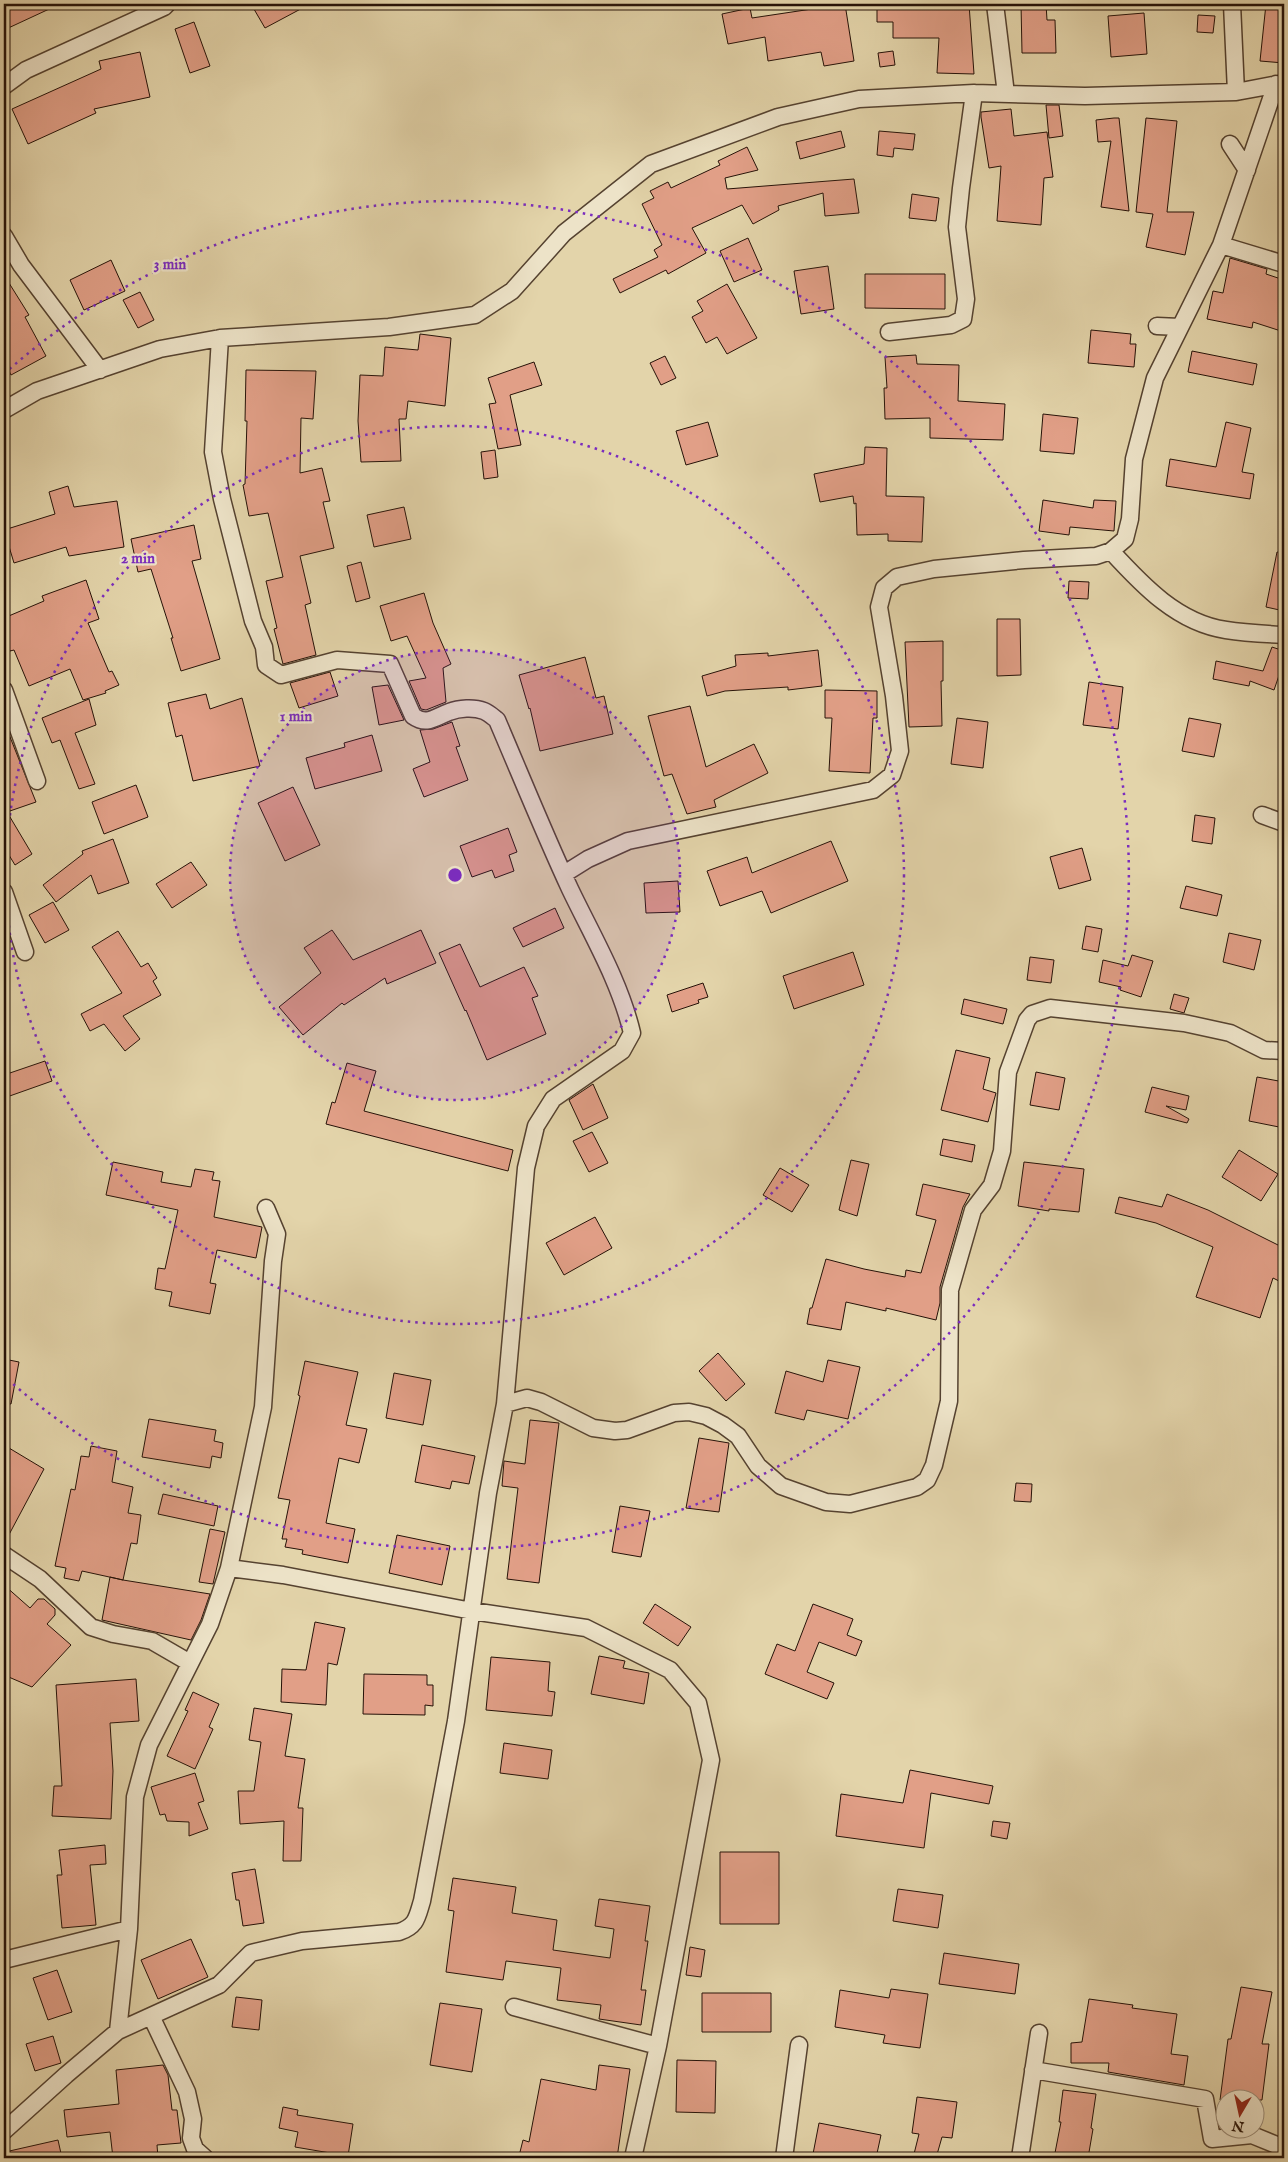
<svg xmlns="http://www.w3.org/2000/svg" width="1288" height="2162" font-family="'IM FELL English',serif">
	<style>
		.building { fill: #e19f87; stroke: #261208 }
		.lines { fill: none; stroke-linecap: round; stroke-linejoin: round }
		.street-casing { stroke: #554230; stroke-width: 19 }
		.street { stroke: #ede3c8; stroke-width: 16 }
		.ring { fill: none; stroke: #7b2cbf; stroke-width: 2.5; stroke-dasharray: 2.5 5 }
		.centre { fill: #7b2cbf; stroke: #ede3c8; stroke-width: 2.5 }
		.ring-label { font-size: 15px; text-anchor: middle; font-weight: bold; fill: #7b2cbf; stroke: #ede3c8; stroke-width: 4.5; stroke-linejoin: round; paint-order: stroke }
	</style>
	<rect width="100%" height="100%" fill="#e3d4aa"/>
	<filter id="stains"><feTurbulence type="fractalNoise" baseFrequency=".004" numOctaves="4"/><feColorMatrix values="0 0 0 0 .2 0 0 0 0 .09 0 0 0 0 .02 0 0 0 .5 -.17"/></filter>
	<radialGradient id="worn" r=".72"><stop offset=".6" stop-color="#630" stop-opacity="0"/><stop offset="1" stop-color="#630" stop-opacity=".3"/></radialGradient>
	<path class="building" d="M4,4H60L4,30Z
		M251,4H310L265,28Z
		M845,4L854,61L824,66L821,52L768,61L765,37L728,44L722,14L750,8L752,18Z
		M877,4H969L974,74L937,73L939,38H893V22H877Z
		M1021,4H1046L1047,20H1055L1056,53H1022Z
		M1266,4H1284V63L1260,61Z
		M1144,13L1147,54L1111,57L1108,16Z
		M1198,15L1215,16L1213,33L1197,32Z
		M194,22L210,66L190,73L175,29Z
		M893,51L895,65L880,67L878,53Z
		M140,52L150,97L94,109L96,113L28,144L12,109L101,69L99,61Z
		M1046,105H1059L1063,136L1049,138Z
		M1011,109L1014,136L1047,132L1053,177L1044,178L1041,225L997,221L1001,166L989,168L981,117V112Z
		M1114,118H1119L1129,211L1101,207L1111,141L1098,142L1096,120Z
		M1146,118L1177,121L1167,212H1194L1185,255L1146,247L1153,214L1136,212Z
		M841,131L845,147L800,159L796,142Z
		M879,131L915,134L913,150L894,148L893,157L877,155Z
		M747,147L758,170L725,178L727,189L854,179L859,213L825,216L823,193L778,206L779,210L753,224L742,205L692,228L706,253L668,274L666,270L620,293L613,279L658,257L654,250L662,245L642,204L654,198L650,191L668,182L671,188L720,165L718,161Z
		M912,194L939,198L936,221L909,218Z
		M748,238L762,270L734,282L720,251Z
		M1230,258L1267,269L1266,274L1284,280V332L1253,322L1252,328L1207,319L1213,291L1223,293Z
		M111,260L125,291L84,310L70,280Z
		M828,266L834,309L801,314L794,271Z
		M865,274H945V309L865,308Z
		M4,275L29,315L25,317L46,356L11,375L4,361Z
		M727,284L757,338L727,354L717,337L706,343L692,317L703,311L697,301Z
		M140,292L154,320L138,328L123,300Z
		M1091,330L1131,334L1130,344H1136L1134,367L1088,363Z
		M420,334L451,338L445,406L408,401L406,419H399L401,461L361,462L358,421L360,375L383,376L385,347L418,350Z
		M1192,351L1257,364L1253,385L1188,372Z
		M916,355L917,364L959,365L958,401L1005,404L1003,440L930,438V418L885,419L884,388H887L885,357Z
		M665,356L676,378L661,385L650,363Z
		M534,362L542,385L510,395L521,445L498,449L489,404L496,403L488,378Z
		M246,370L316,371L313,419L301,418L300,473L322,468L330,501L323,502L334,548L300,556L311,603L305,605L316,655L283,664L274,629L277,628L266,581L283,577L268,513L249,516L243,485L245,484L247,421H245Z
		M1043,414L1078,418L1074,454L1040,451Z
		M708,422L718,456L686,465L676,431Z
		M1226,422L1251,428L1242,472L1254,474L1250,499L1166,486L1170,459L1216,467Z
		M865,447L887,448L886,496L924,497L922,542L888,541V534L857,535L856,503L854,504L853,496L820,502L814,474L864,464Z
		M495,450L498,477L484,479L481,452Z
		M68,486L74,507L117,501L124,547L69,556L66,547L14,563L4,530L55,514L49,492Z
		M1043,500L1093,508L1094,500L1116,501L1114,531L1070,527L1069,535L1039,531Z
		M404,507L411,539L374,547L367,515Z
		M194,525L201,559L192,561L220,659L181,671L171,638H173L151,569L138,572L131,539Z
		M1277,552L1284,553V611L1266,607Z
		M361,562L370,598L356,602L347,566Z
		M86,580L99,619L88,623L109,672L112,671L119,685L105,691L106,693L83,700L70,669L29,686L14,650L10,651L4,637V618L44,601L42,596Z
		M1069,581L1089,582L1088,599L1068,598Z
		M424,593L433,623L451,664L443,668L446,702L426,710L421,709L409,681L426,678L407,636L391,641L380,606Z
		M997,619H1020L1021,675L997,676Z
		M943,641V681H941L942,726L909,727L905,642Z
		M1272,647L1284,651V661L1274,690L1250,681L1249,686L1213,679L1216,661L1263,671Z
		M818,650L822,686L788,690V687L725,691L707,696L702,676L736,666L735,655L768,653V656Z
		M585,657L596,698L604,696L613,734L540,751L530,708L529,709L519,675Z
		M330,672L338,696L299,708L290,683Z
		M1089,682L1123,687L1118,729L1083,725Z
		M388,685L404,720L379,725L372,687Z
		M825,690L877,691V718H873L870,773L829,771L832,718H825Z
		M206,694L210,709L242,698L260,766L193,781L182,735L176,737L168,703Z
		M89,699L96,725L75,733L95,784L79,789L60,740L52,743L42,718Z
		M690,706L706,767L754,744L768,773L714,800L716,807L687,814L672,774L664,776L648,716Z
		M957,718L988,722L983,768L951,764Z
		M1189,718L1221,724L1214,757L1182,751Z
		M4,722L36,802L7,812L32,854L15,865L4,847Z
		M452,722L460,746L456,747L468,780L424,797L413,769L430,762L420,730L433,729Z
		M372,735L382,771L315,789L306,758L345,747L344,743Z
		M136,785L148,817L104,834L92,802Z
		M293,787L320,845L285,861L258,803Z
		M1195,815L1215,818L1212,844L1192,841Z
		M508,828L517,852L509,855L514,871L495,878L492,870L472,877L460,846Z
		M113,839L129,883L98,894L91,875L56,902L43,885L83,854L82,851Z
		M831,841L848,881L771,913L762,891L720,906L707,871L747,857L752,873Z
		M1082,848L1091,880L1059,889L1050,857Z
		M191,862L207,885L172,908L156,884Z
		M678,881L680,912L646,913L644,883Z
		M1186,886L1222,895L1217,916L1180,908Z
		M53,902L69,930L45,943L29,915Z
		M555,908L564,928L523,947L513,928Z
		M1086,926L1102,929L1098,952L1082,949Z
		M332,930L353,960L421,930L436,963L387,984L385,978L344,1005L342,1003L303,1035L279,1007L321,973L304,948Z
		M118,931L141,967L148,963L157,978L153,981L161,995L123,1016L140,1039L125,1051L104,1024L90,1031L81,1014L122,993L92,947Z
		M1229,933L1261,940L1254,970L1223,962Z
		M460,944L480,987L524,967L538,996L532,998L546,1034L487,1060L466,1010L465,1011L439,953Z
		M853,952L864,985L794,1009L783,976Z
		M1132,955L1153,961L1141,997L1120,990L1121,987L1099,982L1103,960L1128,966Z
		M1030,957L1054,960L1051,983L1027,980Z
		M703,983L708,997L698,1000L699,1003L672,1012L667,995Z
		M1174,994L1189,998L1184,1013L1170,1009Z
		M964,999L1007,1009L1003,1024L961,1014Z
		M956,1050L990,1058L983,1089L996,1093L988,1122L941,1110Z
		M45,1061L52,1081L4,1098V1075Z
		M347,1063L376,1071L364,1111L513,1150L508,1171L326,1124L332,1102L335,1103Z
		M1036,1072L1065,1078L1059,1110L1030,1105Z
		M1257,1077L1284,1082V1099L1279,1127L1249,1121Z
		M593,1084L608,1118L583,1130L569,1100Z
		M1152,1087L1189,1096L1186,1110L1166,1106L1189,1119L1187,1123L1145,1112Z
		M592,1132L608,1163L589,1172L573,1141Z
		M943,1139L975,1145L972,1162L940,1155Z
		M1239,1150L1278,1174L1261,1201L1222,1177Z
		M851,1160L869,1164L857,1216L839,1210Z
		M113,1162L163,1172L161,1182L191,1187L195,1169L214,1172L212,1180L220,1181L214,1217L262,1227L256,1258L217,1250L210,1283L216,1284L210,1314L169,1306L172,1292L155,1289L158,1268L165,1269L178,1210L106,1195Z
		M1024,1162L1084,1169L1079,1212L1049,1209V1211L1018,1206Z
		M780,1168L809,1185L792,1212L763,1195Z
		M923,1184L970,1194L963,1207L940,1287V1303L936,1320L886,1308V1311L846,1302L841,1330L807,1324L810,1308H812L826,1259L864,1269L905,1277L906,1270L921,1273L936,1220L916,1215Z
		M1167,1194L1208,1210L1284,1248V1271L1279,1281L1273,1278L1260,1318L1196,1297L1213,1247L1156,1223L1115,1213L1119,1197L1162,1207Z
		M595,1217L612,1248L564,1275L546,1243Z
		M718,1353L745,1384L726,1401L699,1371Z
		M4,1359L19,1362L11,1404L4,1403Z
		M828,1360L860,1367L848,1419L807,1410L804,1420L775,1413L786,1371L823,1382Z
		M305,1361L358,1372L346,1425L367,1429L359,1463L339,1458L326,1523L355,1529L348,1563L302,1554L303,1550L285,1547L287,1539H282L290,1500L278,1498L300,1396L298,1395Z
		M394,1373L431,1380L423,1425L386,1418Z
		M149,1419L216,1430L214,1441L223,1443L221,1458L212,1456L210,1468L142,1457Z
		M530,1420L559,1423L539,1583L507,1579L518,1488L502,1486L504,1461L525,1464Z
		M699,1438L729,1443L719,1512L686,1508Z
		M4,1445L44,1469L4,1544Z
		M422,1445L475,1456L469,1484L452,1481L450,1489L415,1482Z
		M91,1446L117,1451L112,1482L133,1487L128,1513L141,1515L137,1544L131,1543L123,1580L210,1594L201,1620L191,1640L102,1620L110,1577L123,1580L82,1571L79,1581L64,1578L66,1568L55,1566L71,1489L75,1490L81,1456L89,1457Z
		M1016,1483L1032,1484L1031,1502L1014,1501Z
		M163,1494L218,1506L214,1526L158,1514Z
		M620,1506L650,1511L641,1557L612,1552Z
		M210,1529L225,1532L213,1584L199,1582Z
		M397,1535L450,1546L442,1585L389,1573Z
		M4,1585L30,1608L38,1599H44L55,1609V1615L47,1624L71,1645L32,1687L4,1675Z
		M655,1604L691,1627L678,1646L643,1623Z
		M813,1604L853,1619L847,1635L862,1641L856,1656L819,1642L807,1672L834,1683L827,1699L765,1674L777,1644L795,1651Z
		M315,1622L345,1628L337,1665L328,1663L326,1705L281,1702L282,1669L306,1670Z
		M599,1656L625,1661L623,1668L649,1673L644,1704L591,1694Z
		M491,1657L550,1662L548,1691L555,1692L552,1716L486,1710Z
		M364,1674L427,1675V1685H433V1706L425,1705V1715L363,1714Z
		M136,1679L139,1721L110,1723L113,1771L111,1819L52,1816L54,1786H62L56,1685Z
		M193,1692L219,1704L209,1727L213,1729L195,1769L167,1756L188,1711L185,1710Z
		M254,1708L292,1714L285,1756L305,1759L298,1808H303L301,1861H283L284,1821L240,1824L238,1791H254L261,1742L249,1740Z
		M504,1743L552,1750L548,1779L500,1773Z
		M910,1770L993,1786L989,1804L931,1793L924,1848L836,1836L841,1794L903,1803Z
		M195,1773L204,1801L198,1803L208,1829L189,1836V1822L167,1821L165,1814L160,1815L151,1787Z
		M993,1821L1010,1823L1007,1839L991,1836Z
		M105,1845L106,1864L90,1865L96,1925L62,1928L57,1875H62L59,1850Z
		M720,1852H779V1924H720Z
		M255,1869L264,1923L243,1926L239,1900H236L232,1873Z
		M453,1878L516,1887L512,1913L557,1920L553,1950L610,1958L614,1929L595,1926L599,1899L650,1906L645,1941H648L641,1990H646L641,2025L599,2019L601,2005L557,2000L561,1968L506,1961L503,1980L446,1972L454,1911L448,1910Z
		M898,1889L943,1895L938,1928L893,1921Z
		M191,1939L208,1977L158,1999L141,1960Z
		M690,1947L705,1950L701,1977L686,1975Z
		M944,1953L1019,1964L1015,1994L939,1984Z
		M57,1970L72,2012L48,2020L33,1978Z
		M1241,1987L1272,1992L1262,2044H1269L1262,2100H1220L1228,2039H1231Z
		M891,1989L928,1994L920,2048L883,2043L885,2035L835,2027L840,1990L889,1998Z
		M702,1993H771V2032H702Z
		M236,1997L262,2000L259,2030L232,2027Z
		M1089,1999L1133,2005L1132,2008L1177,2014L1171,2054L1188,2056L1184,2085L1108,2072L1109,2063H1071V2043L1082,2042Z
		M440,2003L482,2009L472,2072L430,2065Z
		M53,2036L61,2063L35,2071L26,2044Z
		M677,2060L716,2061L715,2113L676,2112Z
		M163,2065L168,2075L172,2110H177L181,2143L157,2145L158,2158H113L110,2132L67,2137L64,2110L119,2104L116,2070Z
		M599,2065L630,2069L617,2158H530L519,2156L523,2140L529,2142L541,2079L596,2090Z
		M1063,2090L1096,2094L1091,2128L1093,2129L1088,2158H1054L1061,2122H1059Z
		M917,2097L957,2102L952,2138L942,2137L936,2158H913L919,2134L912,2133Z
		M283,2107L298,2110L297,2115L353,2124L348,2156L295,2147L298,2132L279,2128Z
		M819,2123L881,2135L876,2158H838L813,2154Z
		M58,2140L62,2158H6L5,2152Z"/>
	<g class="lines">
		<g class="street-casing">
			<path id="street" d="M995,4L1006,94
				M1232,4L1236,92
				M4,86L26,70L164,7L167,4
				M1230,144L1247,170
				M4,236L21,265L100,370
				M1221,245L1284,264
				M1157,326L1180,327
				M889,332L951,325L963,319L966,299L957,227L961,188L974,93
				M4,410L37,391L160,349L220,338L389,327L475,315L512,291L564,233L651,164L778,117L859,99L974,93L1085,96L1236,92L1284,83
				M1111,551C1143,586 1178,623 1226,630C1245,633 1265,634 1284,635
				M4,690L37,781
				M1262,815L1284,823
				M564,874L588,859L628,841L873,790L892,775L900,751L894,696L879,607L884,588L897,577L934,569L1024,560L1096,556L1111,551L1125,539L1130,519L1134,459L1155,378L1221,245L1276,84
				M4,892L25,952
				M505,1404L527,1398L541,1402L593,1428L615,1431L627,1430L674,1413L689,1412L706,1416L723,1425L738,1436L758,1466L781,1486L826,1502L850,1504L917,1487L927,1480L934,1465L949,1401L950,1290L973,1210L992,1185L1002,1151L1008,1072L1027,1020L1032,1014L1050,1008L1184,1023L1230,1033L1264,1050L1284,1051
				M4,1555L40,1579L91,1627L113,1634L152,1641L190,1663
				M229,1568L283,1575L472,1611L586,1628L670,1670L698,1703L711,1760L658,2046L633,2158
				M4,1960L129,1929
				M514,2007L658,2046
				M151,2016L187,2092L193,2119L191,2138L195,2149L205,2158
				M118,2031L129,1929L135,1797L149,1745L210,1624L229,1568L263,1407L273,1261L277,1234L266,1208
				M1033,2070L1205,2099L1212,2139L1252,2135L1284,2148
				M4,2131L66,2075L118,2031L219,1985L251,1953L302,1941L399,1932C417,1926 417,1917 422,1901L456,1721L488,1493L505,1404L526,1168L536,1126L553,1099L622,1051L632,1033C620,982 592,935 570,889C544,833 521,776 497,720C493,717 489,713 484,711C474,707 459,708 449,712C435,717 427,726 413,716L390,664L337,660L281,675L266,665L264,647L253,621L222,499L213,452L220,338
				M784,2158L799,2045
				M1020,2158L1039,2033"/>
		</g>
		<use href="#street" class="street"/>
	</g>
	<circle cx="455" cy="875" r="225" fill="#7b2cbf" fill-opacity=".12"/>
	<g class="ring">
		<circle cx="455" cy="875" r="225"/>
		<circle cx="455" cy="875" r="449"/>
		<path d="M4 374A674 674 0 1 1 4 1376"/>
	</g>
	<circle cx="455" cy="875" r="8" class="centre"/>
	<g class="ring-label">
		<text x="170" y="269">3 min</text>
		<text x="138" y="563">2 min</text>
		<text x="296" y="721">1 min</text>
	</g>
	<rect width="1288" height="2162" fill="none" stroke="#e3d4aa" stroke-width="20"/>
	<rect x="5" y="5" width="1278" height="2152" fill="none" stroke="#261208" stroke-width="2.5"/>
	<rect x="10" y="10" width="1268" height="2142" fill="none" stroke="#261208"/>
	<g transform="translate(1240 2114) rotate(189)"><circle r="24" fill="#ede3c8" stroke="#9d8f7b"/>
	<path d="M0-4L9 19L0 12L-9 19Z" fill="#8f2418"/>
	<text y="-8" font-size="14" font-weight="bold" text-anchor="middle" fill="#261208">N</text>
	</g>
	<rect width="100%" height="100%" filter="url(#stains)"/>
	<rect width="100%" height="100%" fill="url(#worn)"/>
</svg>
